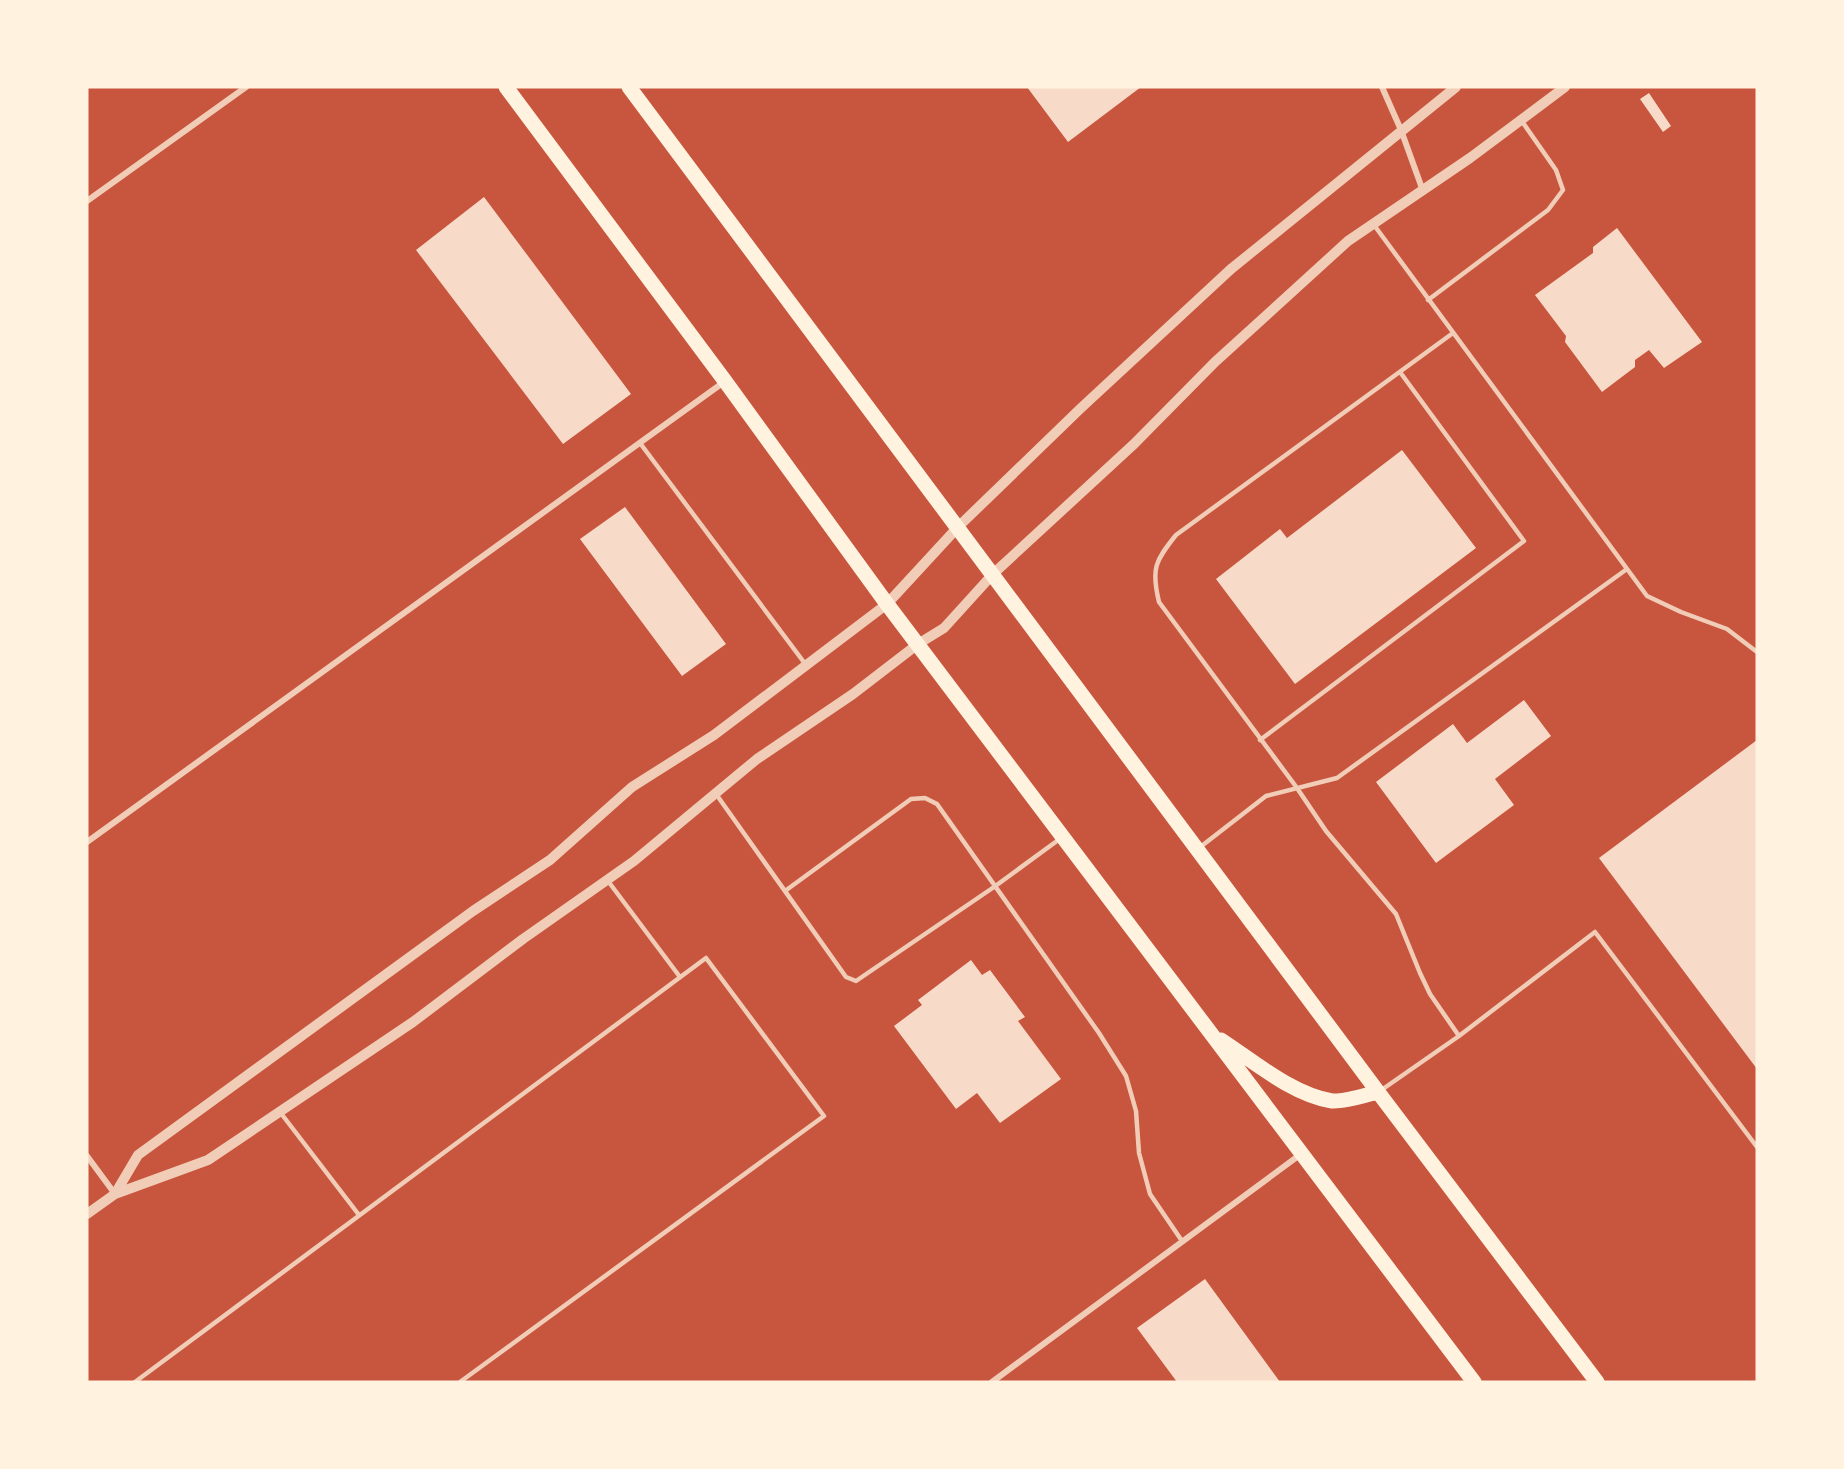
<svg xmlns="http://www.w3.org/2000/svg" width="1844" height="1469" font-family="'Titillium Web',sans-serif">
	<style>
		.building { fill: #f7dbc8 }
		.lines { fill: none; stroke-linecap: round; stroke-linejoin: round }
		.service { stroke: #f1ccb7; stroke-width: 4.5 }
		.minor { stroke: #f1ccb7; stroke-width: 6 }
		.tertiary { stroke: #f1ccb7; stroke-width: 10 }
		.primary { stroke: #fff3e0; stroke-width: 15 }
	</style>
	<rect width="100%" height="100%" fill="#c8553d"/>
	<path class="building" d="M1027,87H1141L1068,142Z
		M1649,93L1671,126L1663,132L1640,99Z
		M484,197L631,394L563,444L416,250Z
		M1617,228L1702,342L1664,368L1649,350L1635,360V367L1602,392L1565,342L1566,336L1535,295L1593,253V247Z
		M1402,450L1476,548L1295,684L1216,579L1280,529L1287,538Z
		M625,507L726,644L682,676L580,539Z
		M1524,700L1551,736L1495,779L1514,805L1436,863L1376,782L1453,724L1467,743Z
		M1757,740V1069L1599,858Z
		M971,960L982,975L990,970L1025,1017L1018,1021L1061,1079L1000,1123L977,1093L956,1109L894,1026L922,1005L918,1000Z
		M1205,1279L1280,1382H1177L1137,1328Z"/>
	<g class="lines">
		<path class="service" d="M1374,225L1647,596L1681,612L1727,629L1757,652
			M1428,300L1548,210L1563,190L1556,170L1521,120
			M1453,333L1176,535C1155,561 1151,569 1159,602L1297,788L1326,831L1396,914L1420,973L1430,994L1459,1036
			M640,443L806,665
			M1260,740L1524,541L1400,372
			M716,794L846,977L856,981L994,887L1061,838
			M1199,848L1266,796L1337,778L1627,569
			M608,881L680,977
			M785,891L911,799L925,798L937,804L1099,1033L1126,1076L1136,1111L1139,1153L1150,1194L1182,1241
			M1380,1091L1459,1036L1595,932L1757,1147
			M280,1112L359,1215
			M135,1382L706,958L824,1116L460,1382"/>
		<path class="minor" d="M1382,87L1401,130L1423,191
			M87,201L246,87
			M87,842L724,382
			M87,1156L115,1194
			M992,1382L1301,1154"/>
		<path class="tertiary" d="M115,1194L138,1155L473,911L550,860L632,787L714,735L887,604L958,527L1081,408L1231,269L1456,87
			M87,1214L115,1194L208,1160L413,1022L523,939L634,861L757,759L853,694L918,644L944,628L993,574L1134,444L1215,362L1348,241L1470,158L1565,87"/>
		<path class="primary" d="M506,87L725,381L887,604L1474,1382
			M629,87L1378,1092L1597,1382
			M1221,1040C1253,1061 1293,1095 1332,1101C1344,1102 1366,1095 1378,1092"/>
	</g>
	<rect width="1844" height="1469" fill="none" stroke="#fff3e0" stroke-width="177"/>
</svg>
